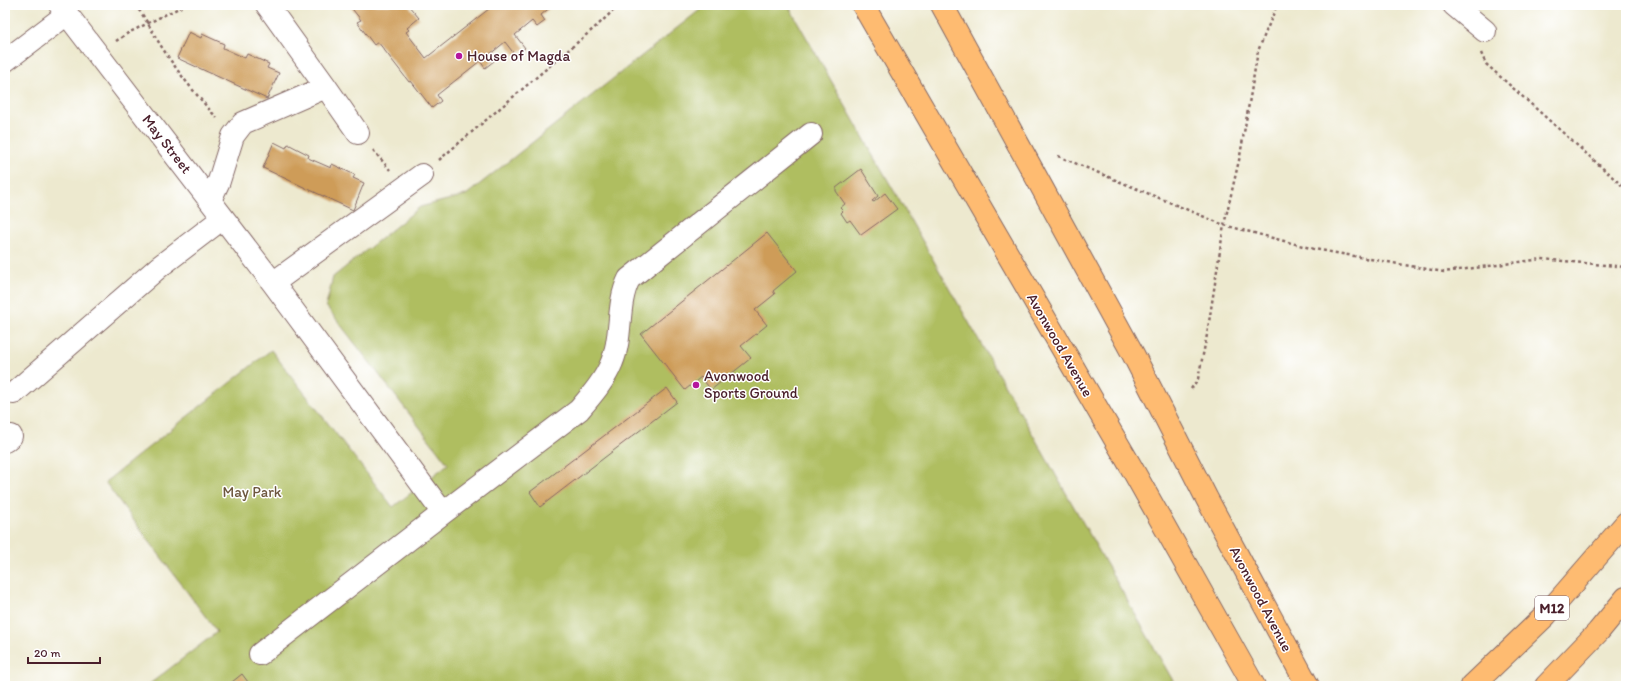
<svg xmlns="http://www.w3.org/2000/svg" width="1631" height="691" font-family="Itim,sans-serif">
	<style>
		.green { fill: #afbe60; stroke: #7c6e46 }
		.building { fill: #ce9c59 }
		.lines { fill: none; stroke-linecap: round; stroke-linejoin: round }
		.minor-casing { stroke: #836664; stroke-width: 24 }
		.major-casing { stroke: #836664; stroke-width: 24 }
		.path { stroke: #836664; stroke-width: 2.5; stroke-dasharray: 3 3; stroke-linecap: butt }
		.minor { stroke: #fff; stroke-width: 22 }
		.major { stroke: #febb71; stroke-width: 22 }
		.poi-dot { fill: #b5179e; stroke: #fff; stroke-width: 1.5 }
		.labels { text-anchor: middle; stroke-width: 3; stroke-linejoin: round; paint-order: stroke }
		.shield { fill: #fff; stroke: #80626b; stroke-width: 1 }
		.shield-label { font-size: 14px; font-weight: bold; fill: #4a1f2b }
		.poi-label { font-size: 15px; fill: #4a1f2b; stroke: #fff; text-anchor: start }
		.street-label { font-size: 15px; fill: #4a1f2b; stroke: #fff }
		.park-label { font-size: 15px; fill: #6d573e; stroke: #fff }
	</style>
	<rect width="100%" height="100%" fill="#fff"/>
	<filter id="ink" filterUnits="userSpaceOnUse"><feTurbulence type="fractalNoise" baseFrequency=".025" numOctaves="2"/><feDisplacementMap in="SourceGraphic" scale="8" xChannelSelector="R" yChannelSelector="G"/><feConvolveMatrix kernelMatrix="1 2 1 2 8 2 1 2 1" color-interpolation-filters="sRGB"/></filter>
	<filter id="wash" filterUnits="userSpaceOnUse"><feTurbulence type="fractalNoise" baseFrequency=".012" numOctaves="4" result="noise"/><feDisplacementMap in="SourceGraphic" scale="16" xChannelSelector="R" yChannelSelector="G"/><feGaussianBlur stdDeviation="0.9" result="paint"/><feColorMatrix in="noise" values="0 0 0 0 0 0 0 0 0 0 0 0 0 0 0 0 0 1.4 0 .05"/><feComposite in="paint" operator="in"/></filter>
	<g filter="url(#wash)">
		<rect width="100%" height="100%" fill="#ede9cf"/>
		<path class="green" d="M706,5H788L1176,686H147L217,632L105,482L271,350L393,507L448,464L326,306L333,277L420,207L466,195Z"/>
		<g id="blocks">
			<path class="building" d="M349,5H408L419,18L407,28L409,30L406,32L426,58L494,5H553L541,15L545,21L537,27L532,21L515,35L525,48L515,55L505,42L489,55L494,61L485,68L480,61L437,95L441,101L432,108L411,81L409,82L378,42L374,45L357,22L361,20Z
				M189,32L201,38L202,34L224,44L223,48L245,58L247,54L269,64L267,68L279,73L267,99L177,58Z
				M274,142L286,148L288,144L309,155L308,158L331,168L332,164L355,175L353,178L364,183L353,210L263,168Z
				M861,169L878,196L872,201L874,202L885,193L897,209L861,235L850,220L847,222L841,213L843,211L840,208L845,204L836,191V188Z
				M767,233L797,271L773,291L775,294L755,310L767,325L741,346L751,358L711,390L701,377L685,390L641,334Z
				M667,388L677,402L540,507L530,492Z
				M242,674L251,686H227Z"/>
		</g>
	</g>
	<g filter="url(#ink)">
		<use href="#blocks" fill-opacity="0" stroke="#836664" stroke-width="1"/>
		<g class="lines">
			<g class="minor-casing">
				<path id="minor" d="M60,5L273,283L443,513L579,410C591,396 605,380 612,362C623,336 616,305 629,279L811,134
					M1454,5L1485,31
					M5,61L67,14
					M326,87L358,133
					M210,200L219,181L233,136L243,123L326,87L267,5
					M273,283L422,175
					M14,393L159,267L223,218
					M5,441L11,436
					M260,654L443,513"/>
			</g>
			<g class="major-casing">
				<path id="major" d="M863,5L1130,465L1254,686
					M942,5L1133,354L1207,499L1308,686
					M1472,686L1546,615L1626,523
					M1546,686L1598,632L1626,598"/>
			</g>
			<path class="path" d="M135,5C147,19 154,36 165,52C180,75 198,97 217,118
				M116,41L128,33L185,5
				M1481,53L1486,64L1626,189
				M373,150L390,170
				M1058,156L1224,225L1314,249L1444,272L1542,259L1626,267
				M439,160L599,24L619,5
				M1191,389L1198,379L1207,335L1224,225L1240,156L1258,51L1277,5"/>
			<use href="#minor" class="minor"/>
			<use href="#major" class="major"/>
		</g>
	</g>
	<g class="poi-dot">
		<circle cx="459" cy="56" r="4"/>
		<circle cx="696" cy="385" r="4"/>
	</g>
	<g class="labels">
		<rect class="shield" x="1535" y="596" width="34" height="24" rx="3"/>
		<g class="shield-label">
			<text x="1552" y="613">M12</text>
		</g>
		<g class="poi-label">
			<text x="467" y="61">House of Magda</text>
			<text x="704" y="381">Avonwood<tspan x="704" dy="17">Sports Ground</tspan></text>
		</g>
		<g class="street-label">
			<text transform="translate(167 144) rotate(52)" y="5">May Street</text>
			<text transform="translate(1060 345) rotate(60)" y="5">Avonwood Avenue</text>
			<text transform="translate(1261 599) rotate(62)" y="5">Avonwood Avenue</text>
		</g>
		<g class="park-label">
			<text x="252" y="497">May Park</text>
		</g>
	</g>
	<rect width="1631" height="691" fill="none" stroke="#fff" stroke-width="20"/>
	<path d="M28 657v6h72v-6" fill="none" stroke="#4a1f2b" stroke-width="2"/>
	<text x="34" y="657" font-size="12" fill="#4a1f2b" stroke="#ffffff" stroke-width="3" paint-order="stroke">20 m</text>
</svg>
